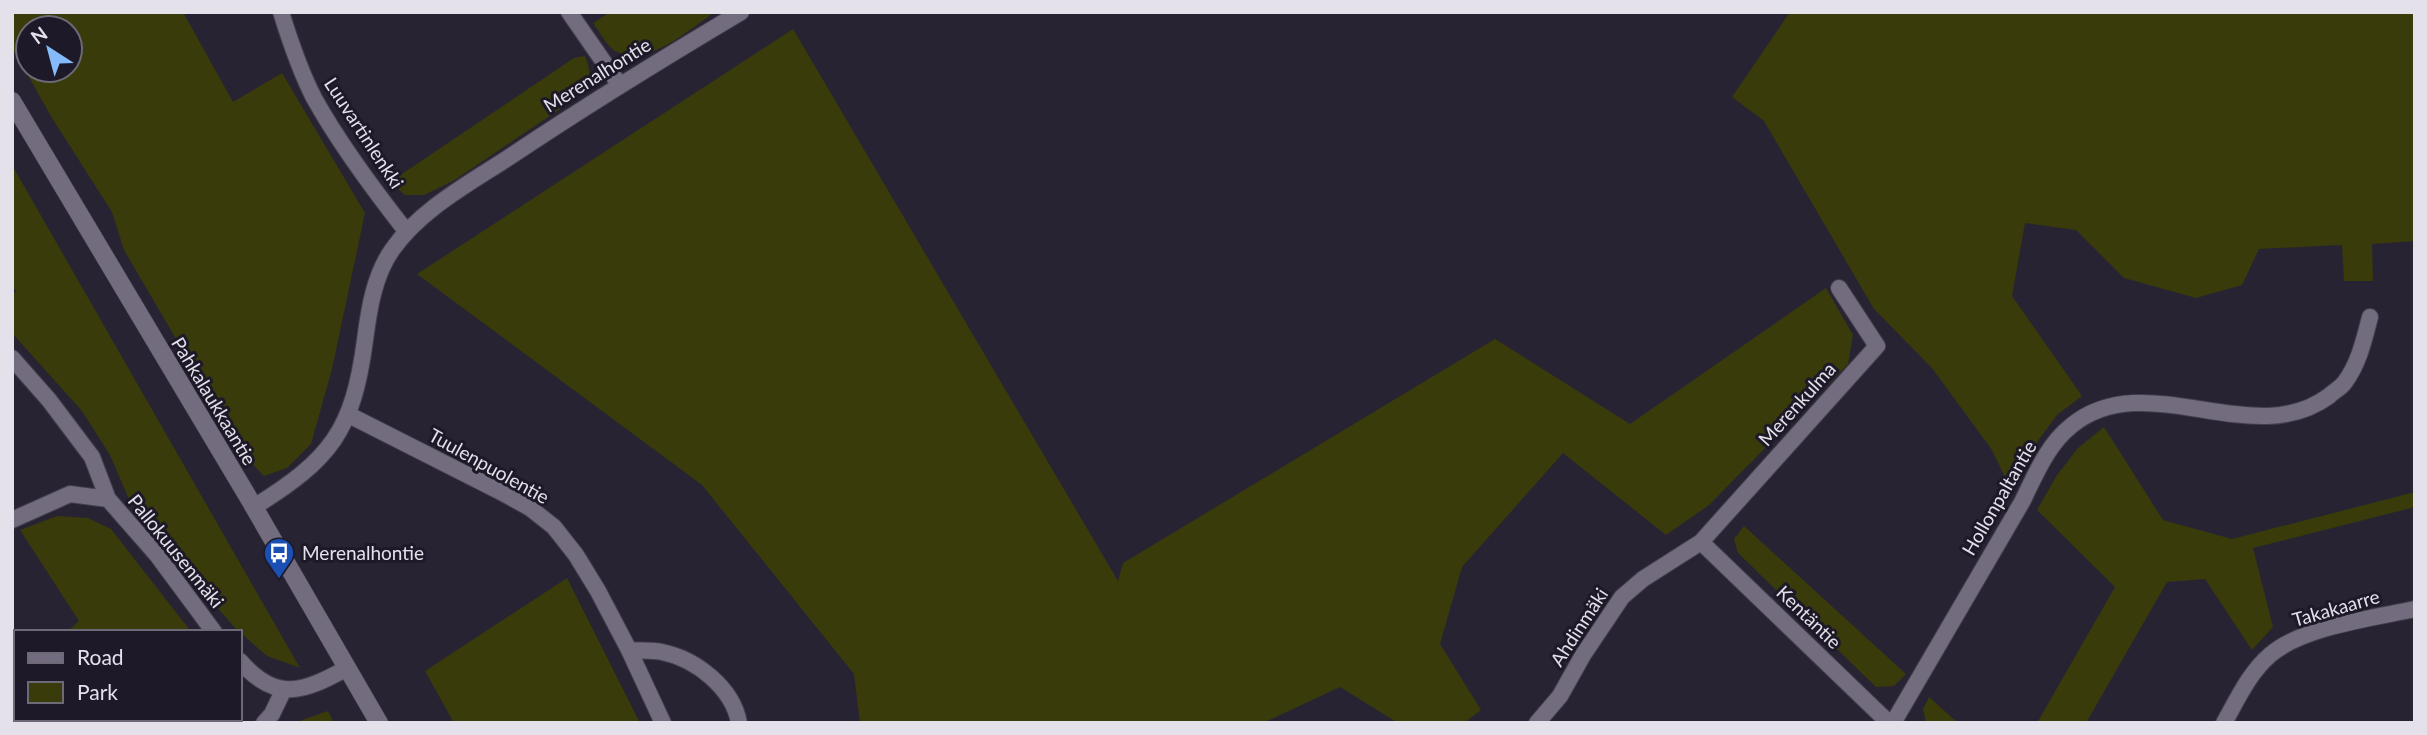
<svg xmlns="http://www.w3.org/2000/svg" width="2427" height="735" font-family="Lato,sans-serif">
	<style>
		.green { fill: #393b0b; fill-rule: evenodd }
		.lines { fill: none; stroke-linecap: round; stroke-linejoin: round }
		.minor-casing { stroke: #443f4c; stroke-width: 18 }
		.tertiary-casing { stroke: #443f4c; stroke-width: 19 }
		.minor { stroke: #726c7e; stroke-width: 16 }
		.tertiary { stroke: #726c7e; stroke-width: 18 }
		.labels { text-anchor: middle; stroke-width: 6; stroke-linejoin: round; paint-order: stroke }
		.street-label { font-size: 19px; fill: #e4e1eb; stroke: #1e1928 }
		.poi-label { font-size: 19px; fill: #e4e1eb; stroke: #1e1928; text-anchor: start }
	</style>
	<rect width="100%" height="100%" fill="#282332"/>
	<path class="green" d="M12,12H183L233,102L282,73L365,213L332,369L311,444L287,468L264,476L244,455L124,250L112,212L52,118L12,47ZM28,28H70V70H28Z
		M610,12H715C690,29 648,67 617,52C608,48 599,31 593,23Z
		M1790,12H2415V241L2372,244L2373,281H2344L2342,245L2259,249L2242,285L2196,298L2124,278L2076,230L2025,223L2012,296L2082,396L2057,415L2034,446L2011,490L1992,450L1932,368L1874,309L1764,121L1732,97Z
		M793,29L1118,581L1123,563L1495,339L1630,424L1826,288L1853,335L1848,364L1709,505L1666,535L1563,453L1462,567L1440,644L1481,710L1464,723H1398L1340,687L1263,723H860L854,674L702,485L417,274Z
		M585,56C594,78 588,84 572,101L453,181L424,195H405L390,182L574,58Z
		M12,165L300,668L267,656L235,628L198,585L131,504L110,455L82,411L12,333V294L16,292L12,285Z
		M2104,427L2163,520L2232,539L2415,492V507L2253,548L2273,627L2252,650L2205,579L2167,582L2086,723H2037L2115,587L2037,510L2057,475L2078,448Z
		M57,516L88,518L111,529L189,629L185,632H67L79,621L20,530Z
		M1744,526L1906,674L1894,686L1876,687L1738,553L1734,539Z
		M567,578L640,723H454L425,671Z
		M16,675V719H73L69,723H12V678Z
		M1929,697L1958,723H1926L1923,709Z
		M328,711L334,723H299L302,720Z"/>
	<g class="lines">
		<g class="minor-casing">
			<path id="minor" d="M281,12C290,41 300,71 314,98C340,145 373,189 406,231
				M569,12L619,84
				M12,358L49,400L92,457L108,499L157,555L214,632
				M349,415L501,492L530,508L554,527L576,555L598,591L629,650L663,723
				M254,507C331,459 353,431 365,340C369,309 374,276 392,250C420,210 468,184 508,158C584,107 662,59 741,12
				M12,520L70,494L108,499
				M1701,542L1889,723
				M629,650C640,651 652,650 662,652C696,659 733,688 739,723
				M240,661C276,703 304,692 347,668
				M264,723L272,714L283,691
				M1537,723L1560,696L1583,655L1622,597L1643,579L1701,542L1877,346L1839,288
				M1893,723L2022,502C2035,476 2047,445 2071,426C2146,364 2252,453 2329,396C2334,391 2341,388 2345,382C2359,363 2364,340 2370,317
				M2224,723C2237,700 2249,673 2270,655C2302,627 2373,618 2415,609"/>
		</g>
		<g class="tertiary-casing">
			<path id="tertiary" d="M12,101L251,502L379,723"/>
		</g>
		<use href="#minor" class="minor"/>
		<use href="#tertiary" class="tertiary"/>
	</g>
	<defs>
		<g id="bus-pin" transform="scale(1.575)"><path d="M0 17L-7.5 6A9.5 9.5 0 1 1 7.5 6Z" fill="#1a4fb4" stroke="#1e1928"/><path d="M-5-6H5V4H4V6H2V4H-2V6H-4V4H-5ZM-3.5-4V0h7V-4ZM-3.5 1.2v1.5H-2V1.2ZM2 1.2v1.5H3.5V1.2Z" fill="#fff"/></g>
	</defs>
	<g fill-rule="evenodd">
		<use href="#bus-pin" x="279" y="553"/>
	</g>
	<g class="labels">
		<g class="street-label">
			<text transform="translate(597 75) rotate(-32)" y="7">Merenalhontie</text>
			<text transform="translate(364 133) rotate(57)" y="7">Luuvartinlenkki</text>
			<text transform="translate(214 401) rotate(59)" y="7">Pahkalaukkaantie</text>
			<text transform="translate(1797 404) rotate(-48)" y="7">Merenkulma</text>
			<text transform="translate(489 466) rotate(29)" y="7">Tuulenpuolentie</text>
			<text transform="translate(1999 498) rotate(-60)" y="7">Hollonpaltantie</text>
			<text transform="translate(176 551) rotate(51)" y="7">Pallokuusenmäki</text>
			<text transform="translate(2336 608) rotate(-16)" y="7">Takakaarre</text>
			<text transform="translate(1809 617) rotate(44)" y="7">Kentäntie</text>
			<text transform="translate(1579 627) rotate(-57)" y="7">Ahdinmäki</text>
		</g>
		<g class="poi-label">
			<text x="302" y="560">Merenalhontie</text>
		</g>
	</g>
	<rect width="2427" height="735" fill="none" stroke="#e4e1eb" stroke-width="28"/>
	<rect x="14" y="630" width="228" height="91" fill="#1e1928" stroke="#6d6976" stroke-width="2"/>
	<rect x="28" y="653" width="35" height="10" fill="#726c7e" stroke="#6d6976" stroke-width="2"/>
	<text x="77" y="665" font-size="21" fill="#e4e1eb">Road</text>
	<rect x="28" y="682" width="35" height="21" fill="#393b0b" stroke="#6d6976" stroke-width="2"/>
	<text x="77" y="700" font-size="21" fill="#e4e1eb">Park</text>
	<g transform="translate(49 49) rotate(324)"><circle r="33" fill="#1e1928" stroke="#6d6976" stroke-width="2"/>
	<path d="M0-5L12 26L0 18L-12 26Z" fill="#85bbfb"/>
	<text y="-10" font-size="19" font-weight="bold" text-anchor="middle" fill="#e4e1eb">N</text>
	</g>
</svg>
